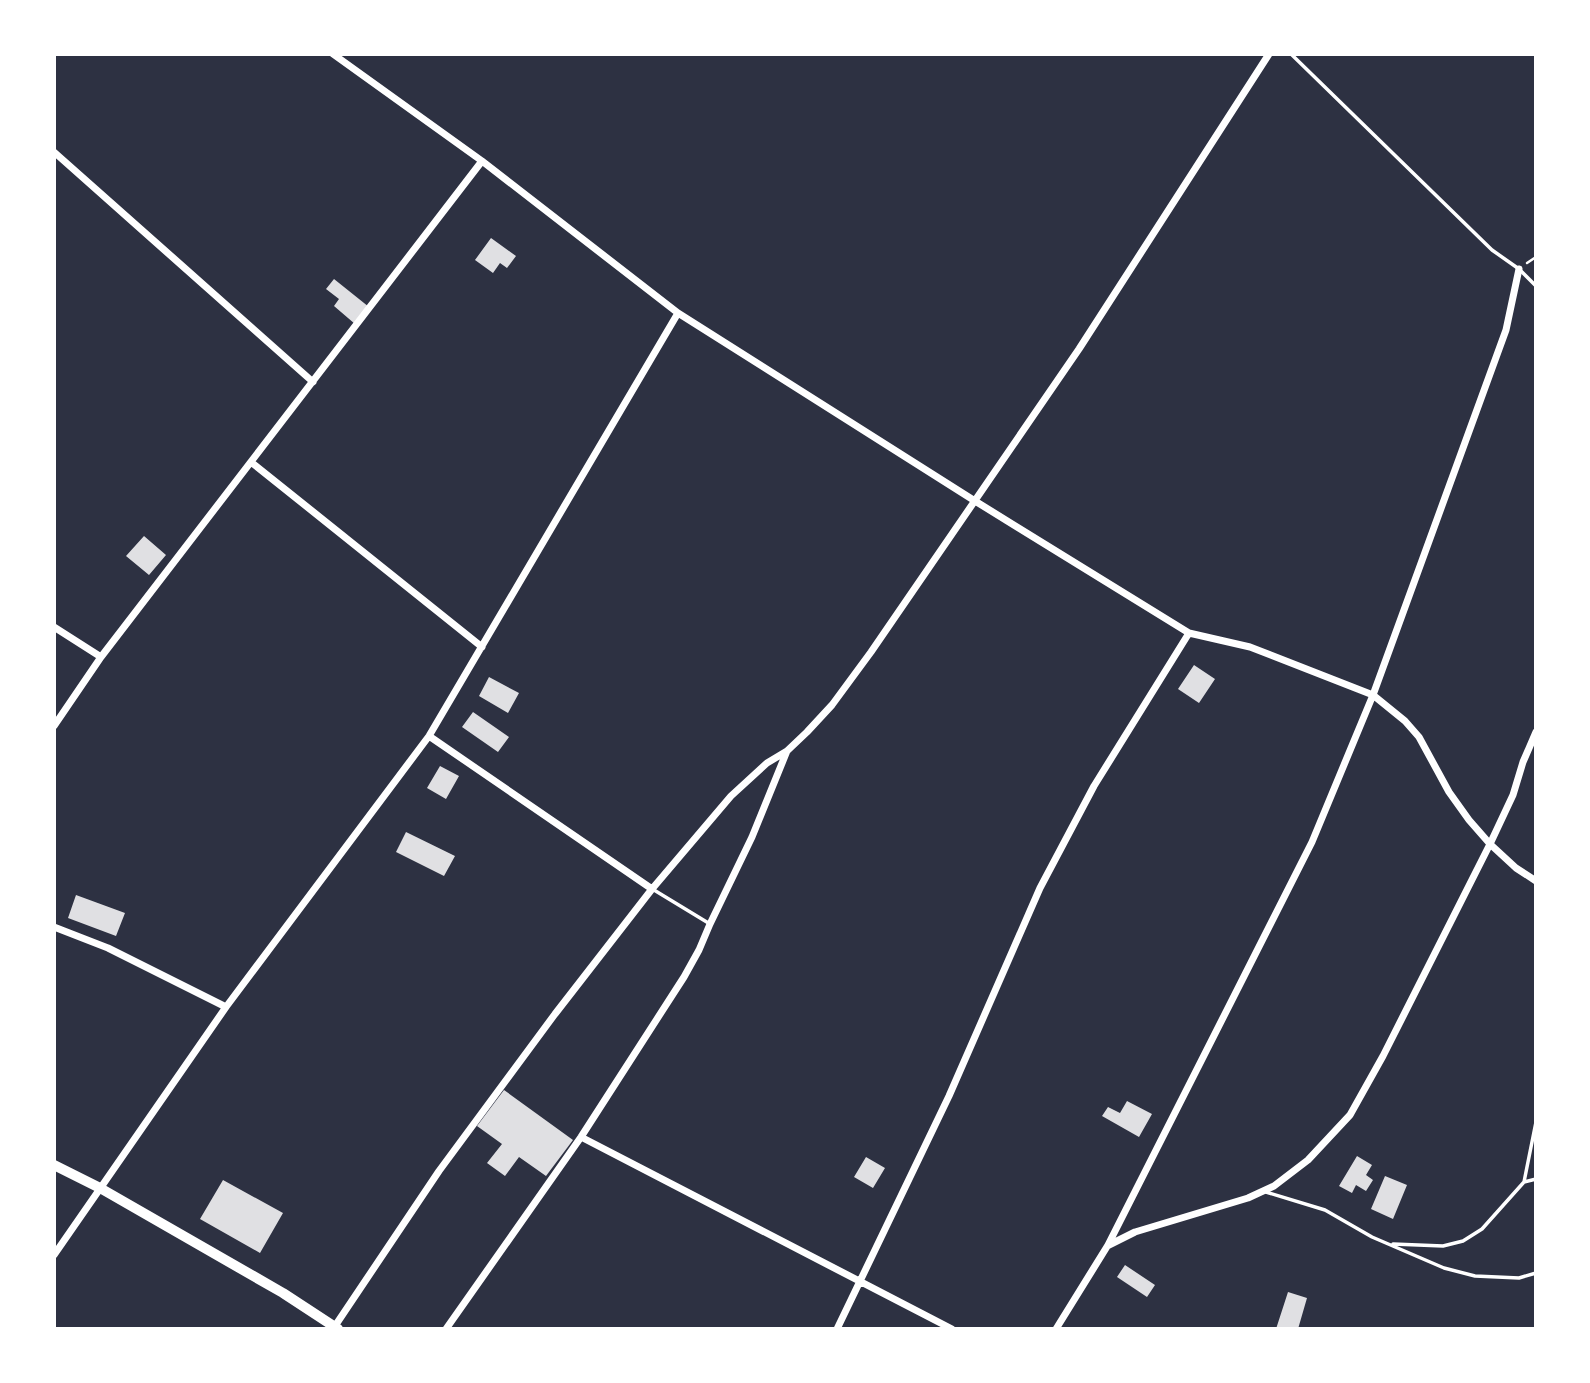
<svg xmlns="http://www.w3.org/2000/svg" width="1590" height="1383" font-family="'Noto Serif',serif">
	<style>
		.building { fill: #e0e0e3 }
		.lines { fill: none; stroke-linecap: round; stroke-linejoin: round }
		.path { stroke: #fff; stroke-width: 2.5 }
		.service { stroke: #fff; stroke-width: 3.5 }
		.minor { stroke: #fff; stroke-width: 7 }
		.secondary { stroke: #fff; stroke-width: 10 }
	</style>
	<rect width="100%" height="100%" fill="#2d3142"/>
	<path class="building" d="M491,238L516,256L507,268L500,263L493,273L475,260Z
		M334,279L369,307L355,324L334,306L339,299L326,289Z
		M144,536L166,555L149,575L126,556Z
		M1194,665L1215,679L1199,703L1178,689Z
		M489,677L519,693L508,713L479,696Z
		M473,712L509,737L498,752L462,727Z
		M440,766L459,776L446,799L427,788Z
		M406,832L455,856L444,876L396,852Z
		M76,895L125,913L116,936L68,918Z
		M504,1090L573,1140L546,1176L519,1157L505,1176L487,1163L502,1144L477,1126Z
		M1127,1101L1152,1114L1139,1137L1102,1116L1108,1107L1120,1113Z
		M1357,1156L1372,1165L1366,1175L1373,1180L1366,1191L1356,1185L1352,1193L1339,1186Z
		M866,1157L885,1168L873,1188L854,1177Z
		M1385,1176L1407,1185L1393,1219L1371,1209Z
		M223,1180L283,1213L260,1253L200,1219Z
		M1125,1265L1155,1285L1147,1297L1117,1277Z
		M1288,1292L1307,1298L1298,1329H1276Z"/>
	<g class="lines">
		<path class="path" d="M1527,263L1536,257"/>
		<path class="service" d="M1291,54L1492,250L1519,269L1536,286
			M654,890L710,924
			M1524,1182L1536,1122
			M1266,1192L1325,1210L1372,1237L1444,1268L1475,1276L1519,1278L1536,1273
			M1393,1244L1443,1246L1463,1241L1482,1229L1524,1182L1536,1179"/>
		<path class="minor" d="M333,54L482,161L678,313L975,501L1189,633L1250,647L1373,695L1405,721L1419,737L1449,792L1469,820L1490,844L1516,868L1536,881
			M54,152L313,382
			M251,462L482,647
			M54,627L101,657
			M54,726L101,657L482,161
			M429,736L652,889
			M54,927L108,948L226,1007
			M581,1137L952,1329
			M1109,1245L1135,1232L1248,1198L1274,1186L1308,1160L1350,1115L1383,1056L1490,844L1513,795L1523,762L1536,732
			M54,1255L226,1007L429,736L678,313
			M335,1326L439,1171L555,1014L652,889L731,796L767,763L787,751L807,732L832,705L871,652L1079,349L1269,54
			M446,1329L581,1137L684,977L699,950L710,924L752,837L787,751
			M837,1329L949,1096L1040,888L1094,786L1189,633
			M1056,1329L1108,1245L1312,842L1373,695L1506,330L1519,269"/>
		<path class="secondary" d="M54,1165L100,1188L283,1293L338,1329"/>
	</g>
	<rect width="1590" height="1383" fill="none" stroke="#ffffff" stroke-width="112"/>
</svg>
